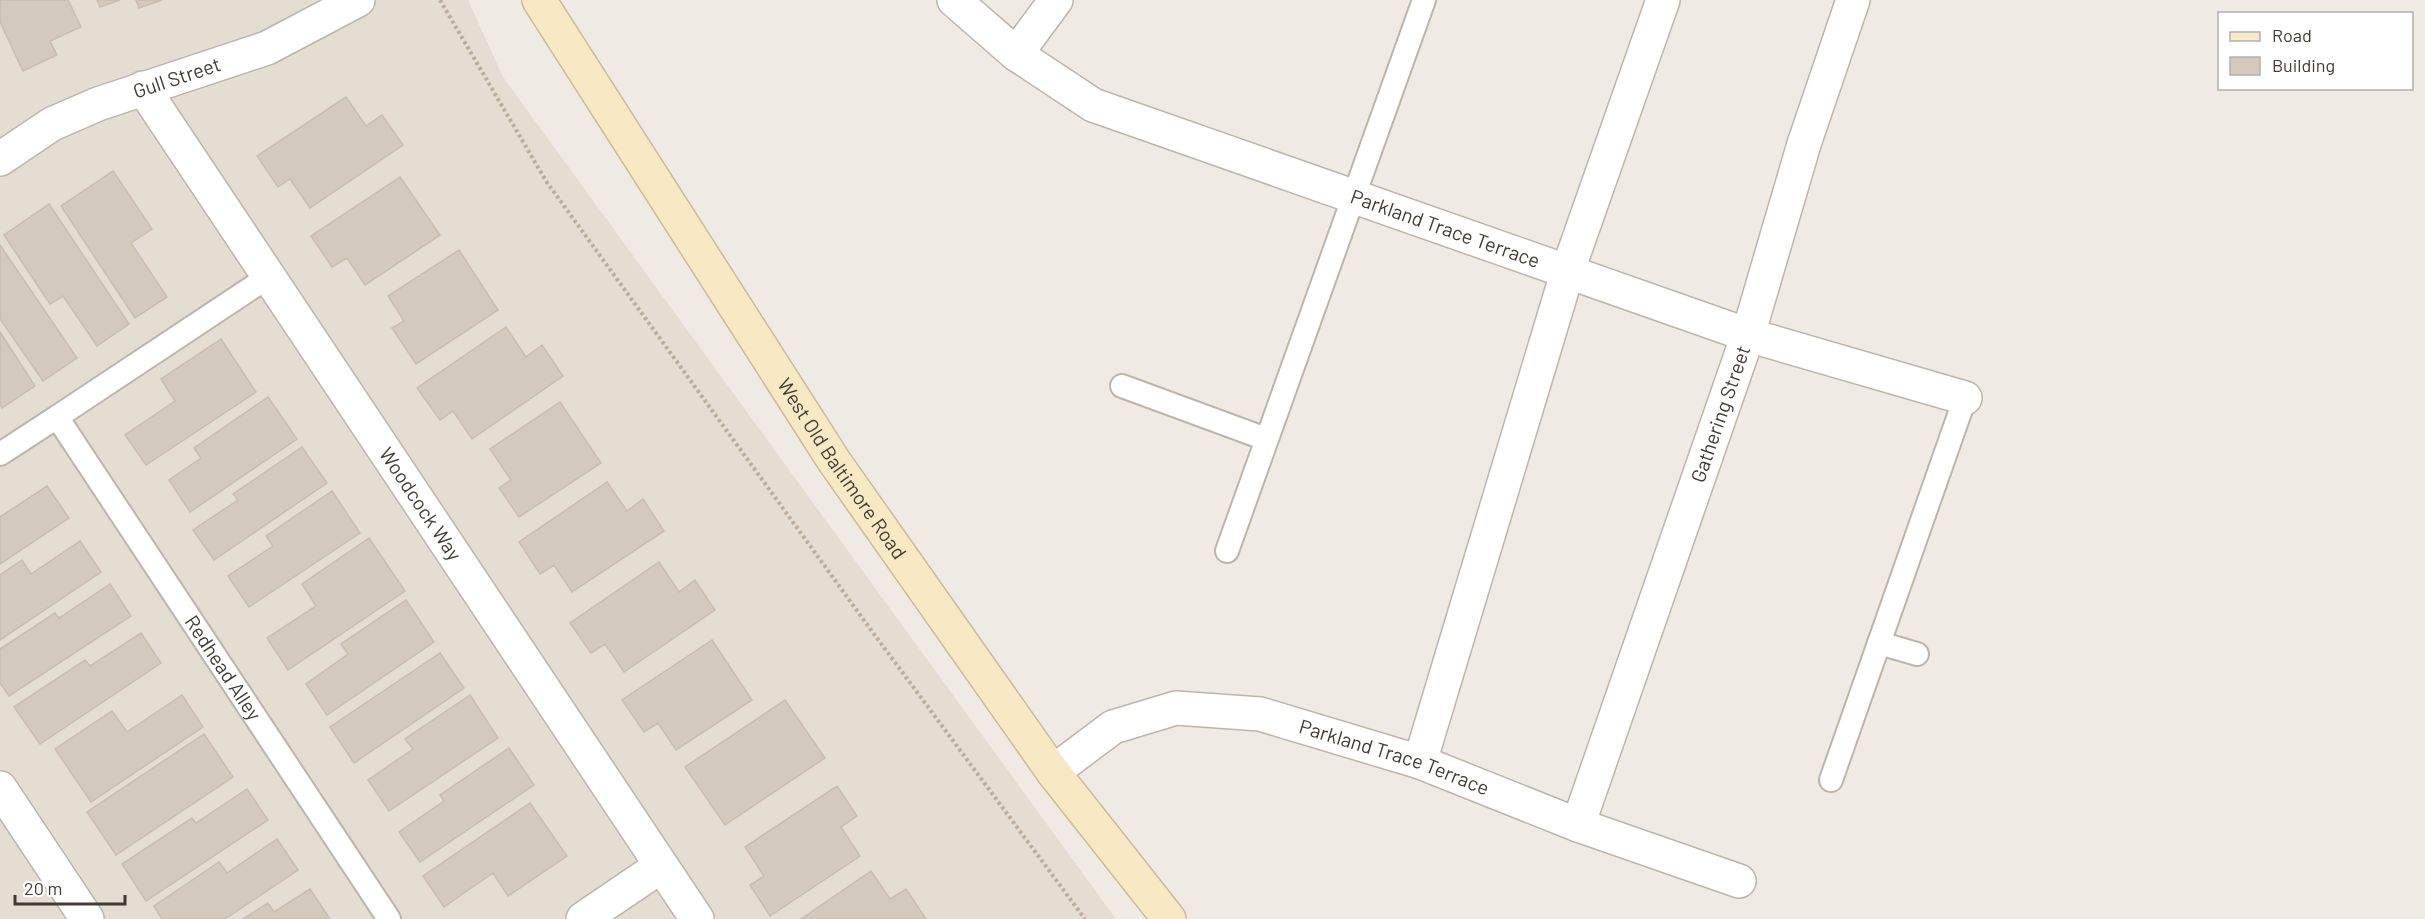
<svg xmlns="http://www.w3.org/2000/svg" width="2425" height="919" font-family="Barlow,sans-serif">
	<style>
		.residential { fill: #e3ddd2 }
		.building { fill: #d3c9bd; stroke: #c9bdaf; stroke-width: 1.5 }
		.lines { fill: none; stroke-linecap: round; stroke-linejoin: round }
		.lane-casing { stroke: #bdb5aa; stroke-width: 26 }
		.street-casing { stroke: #bdb5aa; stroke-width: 36 }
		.secondary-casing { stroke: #caba98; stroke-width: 36 }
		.path { stroke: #baad9a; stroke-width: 4; stroke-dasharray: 3 3; stroke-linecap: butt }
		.lane { stroke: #fff; stroke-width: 22 }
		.street { stroke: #fff; stroke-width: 33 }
		.secondary { stroke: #f8e9c5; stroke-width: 33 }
		.labels { text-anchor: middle; stroke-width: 4.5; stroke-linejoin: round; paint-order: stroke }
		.street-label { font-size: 20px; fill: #413b34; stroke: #fff }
	</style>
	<rect width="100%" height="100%" fill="#efebe4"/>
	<path class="residential" d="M0,0H468L503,77L1116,919H0Z"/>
	<path class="building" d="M0,0H68L81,27L50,41L57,55L23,71L0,22Z
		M97,0H120L100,7Z
		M136,0H162L139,8Z
		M346,97L366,126L382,115L403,145L310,208L290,179L278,187L257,156Z
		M113,171L152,229L131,243L167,297L135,318L61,206Z
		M400,177L440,235L365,285L347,258L332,267L311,236Z
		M49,204L129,324L97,346L63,296L50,304L4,235Z
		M0,245L77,358L43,381L0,319Z
		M459,250L498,310L416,364L392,328L404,321L388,296Z
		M506,327L526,357L542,345L563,376L472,439L453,411L440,420L417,388Z
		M0,332L35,386L2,408L0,404Z
		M221,339L256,392L146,465L125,435L175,401L161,379Z
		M268,397L297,439L190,512L169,480L201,458L194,448Z
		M560,402L601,463L519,517L499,488L511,480L490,449Z
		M302,447L327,483L214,560L193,530L238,500L233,494Z
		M607,482L627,511L643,499L664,531L572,592L554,565L540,574L519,542Z
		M47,486L69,518L0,564V517Z
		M332,491L360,533L249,607L228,576L273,546L266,536Z
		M369,538L405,591L288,670L267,638L316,606L302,584Z
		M80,541L101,572L0,640V575L22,560L31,574Z
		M659,562L679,592L695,580L715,610L624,672L605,644L591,653L570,623Z
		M110,584L131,616L9,696L0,683V649L55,613L59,618Z
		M406,600L434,642L327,715L306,684L348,654L341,644Z
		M141,633L161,663L40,744L14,707L85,660L90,666Z
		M712,640L752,700L676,750L658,723L644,732L622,700Z
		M440,653L464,688L354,763L330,727Z
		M182,695L203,727L91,802L55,749L112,711L127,732Z
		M470,695L498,738L389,811L368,780L413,749L405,739Z
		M785,700L825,758L725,825L685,767Z
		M204,734L233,777L116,855L87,812Z
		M509,748L534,785L420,862L399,832L444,801L440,795Z
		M837,786L857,816L841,827L860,856L770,916L750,885L764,876L745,847Z
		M247,789L268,820L146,901L122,864L192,818L196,823Z
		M530,803L567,856L508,896L493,873L444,907L423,876Z
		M277,839L298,870L225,919H162L154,906L219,862L227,873Z
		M871,871L890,899L906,889L926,919H801Z
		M310,889L330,919H243L268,903L274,912Z"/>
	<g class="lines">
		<g class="lane-casing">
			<g id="lane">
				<path id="s1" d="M268,277L57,417L389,919"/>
				<path d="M1122,386L1266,439"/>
				<path d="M0,454L57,417"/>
				<path d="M1227,551L1424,0"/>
				<path d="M1879,643L1917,654"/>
				<path d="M1831,780L1965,398"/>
			</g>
		</g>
		<g class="street-casing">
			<g id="street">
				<path id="s2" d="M954,0L1016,54L1093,105L1748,335L1965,398"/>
				<path d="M1016,54L1056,0"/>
				<path id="s3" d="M143,88L697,919"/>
				<path id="s4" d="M0,159L52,124L98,104L267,48L358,0"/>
				<path d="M1420,762L1568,270L1663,0"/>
				<path id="s5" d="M1053,772L1113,727L1176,708L1260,714L1420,762L1578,825L1739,881"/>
				<path d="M0,788L87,919"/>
				<path id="s6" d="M1578,825L1748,335L1804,144L1853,0"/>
				<path d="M583,919L661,866"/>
			</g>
		</g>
		<g class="secondary-casing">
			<g id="secondary">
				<path id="s7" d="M539,0L834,461L1053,772L1169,919"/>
			</g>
		</g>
		<path class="path" d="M440,0L546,181L871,630L1085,919"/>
		<use href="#lane" class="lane"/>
		<use href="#street" class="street"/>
		<use href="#secondary" class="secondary"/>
	</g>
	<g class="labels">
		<g class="street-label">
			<text dy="7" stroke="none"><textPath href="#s4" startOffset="196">Gull Street</textPath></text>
			<text dy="7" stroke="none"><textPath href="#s2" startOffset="548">Parkland Trace Terrace</textPath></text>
			<text dy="7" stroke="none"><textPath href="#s6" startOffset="435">Gathering Street</textPath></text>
			<text dy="7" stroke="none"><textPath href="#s7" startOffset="558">West Old Baltimore Road</textPath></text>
			<text dy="7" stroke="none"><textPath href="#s3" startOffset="500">Woodcock Way</textPath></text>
			<text dy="7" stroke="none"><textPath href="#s1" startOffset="554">Redhead Alley</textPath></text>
			<text dy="7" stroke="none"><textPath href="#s5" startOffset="366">Parkland Trace Terrace</textPath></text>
		</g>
	</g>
	<rect x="2218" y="12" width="195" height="78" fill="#ffffff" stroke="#b3b1ae" stroke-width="1.5"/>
	<rect x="2230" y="32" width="30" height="9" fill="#f8e9c5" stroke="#b3b1ae" stroke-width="1.5"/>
	<text x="2272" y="42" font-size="18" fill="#413b34">Road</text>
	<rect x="2230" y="57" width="30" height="18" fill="#d3c9bd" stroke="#b3b1ae" stroke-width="1.5"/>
	<text x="2272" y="72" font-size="18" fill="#413b34">Building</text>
	<path d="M15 895v9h110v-9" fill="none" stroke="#413b34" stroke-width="3"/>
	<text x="24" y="895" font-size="18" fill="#413b34" stroke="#ffffff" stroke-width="4.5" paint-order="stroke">20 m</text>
</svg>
